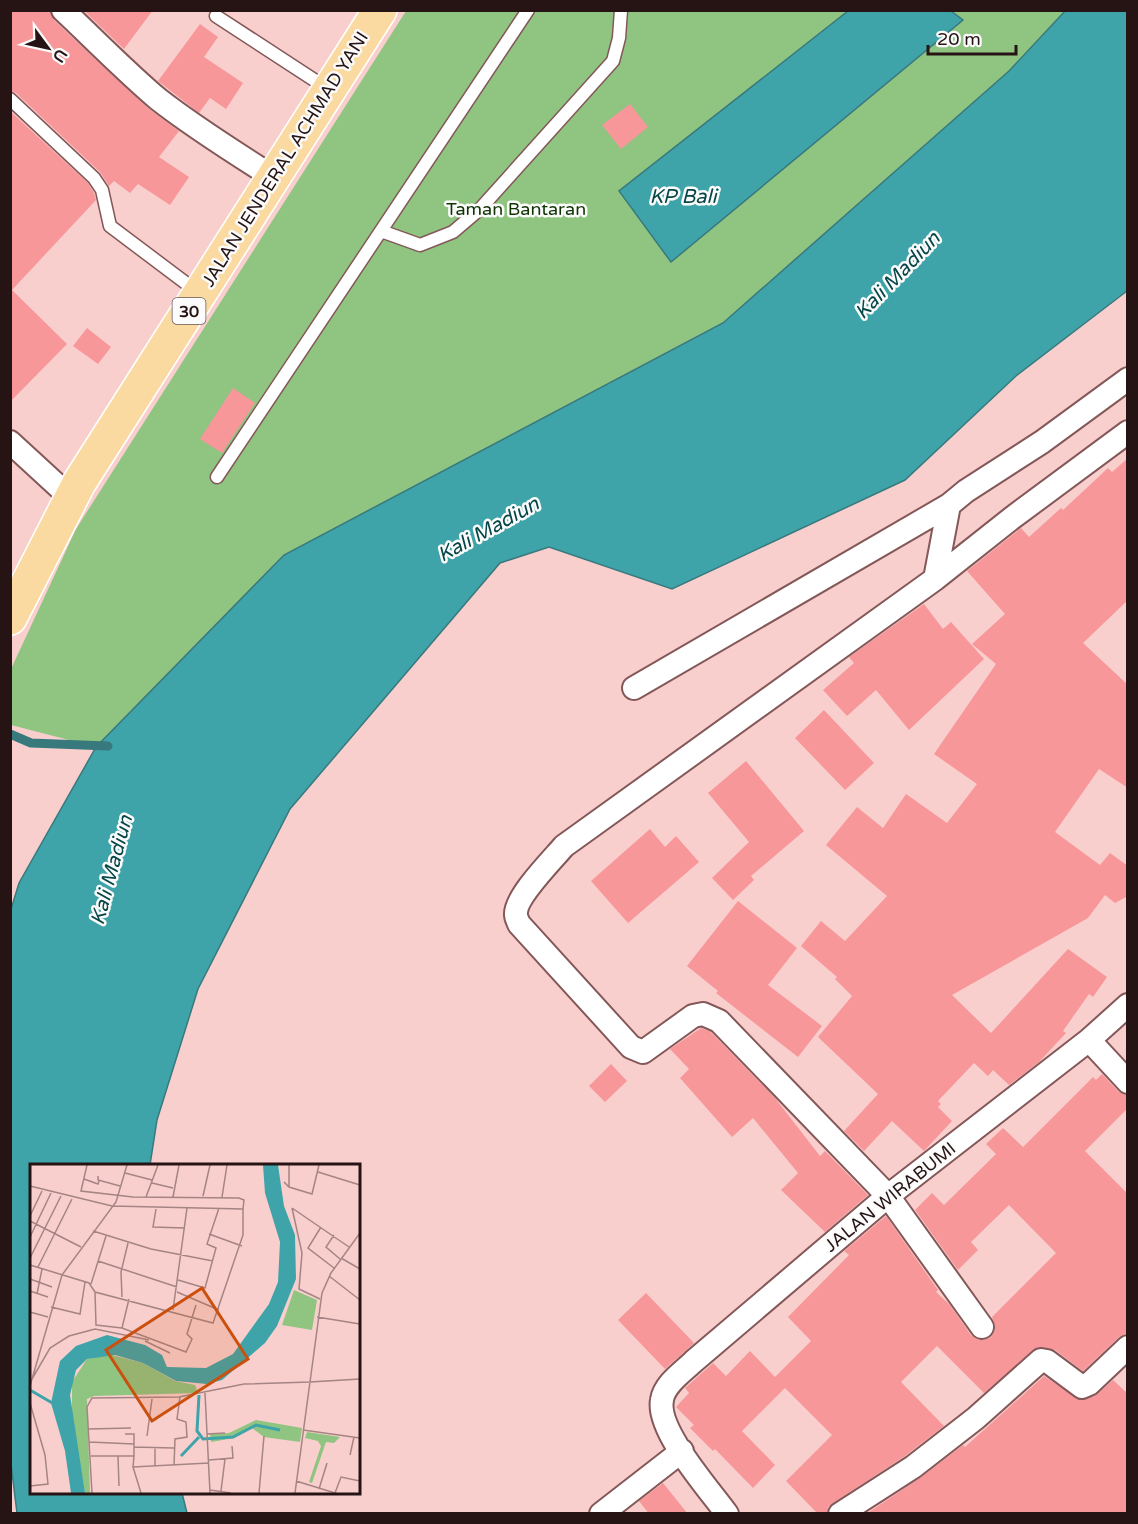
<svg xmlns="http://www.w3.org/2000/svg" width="1138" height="1524" font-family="'Varela Round',sans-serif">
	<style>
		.green { fill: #8fc581 }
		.water { fill: #3fa4a9; stroke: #38797d; stroke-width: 1.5 }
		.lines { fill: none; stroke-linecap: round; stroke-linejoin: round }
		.stream { stroke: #38797d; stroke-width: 9 }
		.building { fill: #f79799 }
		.service-casing { stroke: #845858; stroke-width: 15 }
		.minor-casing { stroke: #845858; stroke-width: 26 }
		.trunk-casing { stroke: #fff; stroke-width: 36 }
		.service { stroke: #fff; stroke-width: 12 }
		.minor { stroke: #fff; stroke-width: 22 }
		.trunk { stroke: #fbdaa2; stroke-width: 33 }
		.labels { text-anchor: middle; stroke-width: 5; stroke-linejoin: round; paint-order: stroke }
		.shield { fill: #fbfbfb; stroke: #66595a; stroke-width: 1.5 }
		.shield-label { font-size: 16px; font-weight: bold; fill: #261415 }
		.street-label { font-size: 18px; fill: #261415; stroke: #fbfbfb }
		.park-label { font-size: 18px; fill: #0f3402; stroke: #fbfbfb }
		.water-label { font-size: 20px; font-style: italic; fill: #064648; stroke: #fbfbfb }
		.inset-river { fill: none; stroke: #3fa4a9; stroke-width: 3 }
		.inset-road { fill: none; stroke: #a58484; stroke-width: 1.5 }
		.view { fill: #cb4f0d; fill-opacity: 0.15; stroke: #cb4f0d; stroke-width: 3 }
		.inset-edge { fill: none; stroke: #261415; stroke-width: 3 }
	</style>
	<rect width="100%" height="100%" fill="#f9cfce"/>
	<path class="green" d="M406,11H1066L1009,71L723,323L284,555L96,747L11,725V669L76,529Z"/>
	<path class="water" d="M1066,10L1127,11V291L1016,376L905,480L672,589L549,547L500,563L290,809L198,989L157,1120L150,1165L32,1166V1492L182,1493L187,1513H17L10,1456L11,909L19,883L96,747L284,555L723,323L1009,71Z
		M848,11H951L963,20L671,262L619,191Z"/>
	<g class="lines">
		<path class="stream" d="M10,734L31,743L108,746"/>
	</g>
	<path class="building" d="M10,10H50L54,20L113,76L149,109L179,131L159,157L189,177L170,205L138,184L130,193L114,181L109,186L100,172L16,93L10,91Z
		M83,10H153L124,49Z
		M200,24L218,37L204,57L243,83L226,109L210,98L199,113L158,81Z
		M630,104L648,127L621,149L602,125Z
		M10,111L88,183L94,193L96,200L12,290L67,344L10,402Z
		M87,328L111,347L98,364L73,346Z
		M233,388L255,403L222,453L200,439Z
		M1128,458V600L1083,643L1128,685V788L1099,769L1055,832L1100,865L1110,853L1128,866V896L1115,903L1105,895L1088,918L952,995L991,1033L1068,949L1107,977L1093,997L1089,994L1063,1031L1066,1033L1039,1062L1009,1085L993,1070L988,1076L974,1063L938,1101L941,1104L938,1107L952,1121L924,1151L892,1121L864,1151L844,1131L878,1094L818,1037L852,996L835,979L837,977L801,946L821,921L845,941L887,896L826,845L857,807L883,828L906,794L947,823L977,784L934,754L996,664L972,644L1005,614L967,571L1021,528L1029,537L1061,508L1063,510L1108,468L1112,472Z
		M924,604L943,629L951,622L984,659L909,730L876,690L847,716L823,690L854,663L849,657Z
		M824,710L874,763L845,790L795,738Z
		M746,761L804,831L751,876L754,880L733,900L712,878L749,842L708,793Z
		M650,829L665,847L676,836L699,862L628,923L591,881Z
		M738,901L797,948L768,985L822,1026L798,1057L716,993L718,991L687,966Z
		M701,1028L711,1032L775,1098L820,1156L825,1151L868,1195L825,1232L781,1190L798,1173L753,1118L732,1137L680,1078L689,1069L670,1049Z
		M611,1064L627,1081L605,1102L589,1086Z
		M1102,1074L1118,1091L1128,1095V1108L1085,1151L1128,1194V1332L1119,1337L1083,1371L1055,1350L1038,1347L984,1393L937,1346L901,1382L944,1426L905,1456L833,1503L828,1507L827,1514H818L786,1481L832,1435L785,1388L742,1431L775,1465L753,1488L715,1449L713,1451L690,1428L694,1425L676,1407L689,1393L685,1388L713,1363L726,1376L750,1351L775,1377L811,1341L788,1317L849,1255L844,1251L886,1216L938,1290L936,1292L949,1304L971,1335L976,1339L983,1340L990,1338L994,1333L995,1326L992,1317L1056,1253L1009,1205L971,1242L978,1250L958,1270L915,1210L932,1193L944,1205L996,1154L986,1144L1003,1128L1023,1147L1093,1077L1096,1080Z
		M646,1293L694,1343L665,1369L618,1320Z
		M1044,1376L1080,1400L1095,1396L1113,1380L1128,1394V1514H866L920,1478L963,1445L965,1447Z
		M663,1483L688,1514H649L639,1501Z"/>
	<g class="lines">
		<g class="service-casing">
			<path id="service" d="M216,16L328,89
				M10,99L94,178L102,190L110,226L199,293
				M381,231L420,245L453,232L480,209L613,61L619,38L621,10
				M217,477L528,10"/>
		</g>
		<g class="minor-casing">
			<path id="minor" d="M63,10C95,40 125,71 158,99C195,128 234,152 273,177
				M10,442L72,499
				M935,579L949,505L966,491L1042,442L1128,379
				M634,688L949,505
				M1089,1040L1128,1082
				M982,1327L888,1196L719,1021L703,1014L693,1016L643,1052L631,1047L519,924C518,921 516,918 516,915C514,898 553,859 564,846L935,579L1012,518L1128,432
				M601,1514L682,1451
				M727,1514C709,1489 656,1430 662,1400C664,1384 684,1371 694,1361L888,1196L1089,1040L1128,1005
				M840,1514L913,1467L976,1418L1041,1360L1047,1361L1082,1387L1089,1384L1128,1347"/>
		</g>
		<g class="trunk-casing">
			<path id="trunk" d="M10,618L79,483L380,10"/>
		</g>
		<use href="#service" class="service"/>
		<use href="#minor" class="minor"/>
		<use href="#trunk" class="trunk"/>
	</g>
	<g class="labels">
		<rect class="shield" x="172.5" y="298" width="33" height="26" rx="4.5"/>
		<g class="shield-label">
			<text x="189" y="317">30</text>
		</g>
		<g class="street-label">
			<text transform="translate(285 159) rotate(-58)" y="6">JALAN JENDERAL ACHMAD YANI</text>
			<text transform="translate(890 1197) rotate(-39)" y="6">JALAN WIRABUMI</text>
		</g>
		<g class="park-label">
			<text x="516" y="215">Taman Bantaran</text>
		</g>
		<g class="water-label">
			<text x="683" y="203">KP Bali</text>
			<text transform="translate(897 275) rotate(-46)" y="7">Kali Madiun</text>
			<text transform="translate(488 529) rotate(-29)" y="7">Kali Madiun</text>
			<text transform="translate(111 870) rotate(-75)" y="7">Kali Madiun</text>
		</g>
	</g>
	<g transform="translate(30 1164)">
		<rect width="330" height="330" fill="#f9cfce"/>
		<path d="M264,126L287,136L282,166L252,161ZM78,190L113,199L145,217L165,221L168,229L64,232L57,235L60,329H55L42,253V218L57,195ZM226,256L272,264L270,278L234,273L222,264L204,274L181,278L180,270L199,269ZM277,268L310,273L304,279L296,278L282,319L279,318L291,282L288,277L275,274Z" fill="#8fc581"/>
		<path d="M233,1H248L254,42L265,71L266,115L247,162L235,179L192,216L177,220L146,217L113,199L85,191L57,195L46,206L40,231L55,329H41L35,287L21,239L30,197L46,182L77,171L115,181L132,191L137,203L176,204L203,190L239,140L248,118L250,78L235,29Z" fill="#3fa4a9"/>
		<path class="inset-river" d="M0,226L24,240M169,231L167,267L173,275L203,273L226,261L250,266M151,292L169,273"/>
		<path class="inset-road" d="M57,1L51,27L103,33L209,34L214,36L213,45M259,1V23M288,8L330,21M95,9L122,16M68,12V16L90,22M54,15L68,20L69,17M254,18L259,23L282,30L289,1M122,19L143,24M0,22L82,42L213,45V71L183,159L65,128L59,119L0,101M173,32L180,1M116,33L128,1M143,33L149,1M192,33L197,1M262,44L272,89L269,125L290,135M262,44L319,83M126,45L123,63L155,64M0,52L12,27M0,57L51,83M291,63L278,84L304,104M63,67L121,85L183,97M179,70L212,82M304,71L296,83L310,95M0,73L21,29M0,94L31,32M311,94L330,105M68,97L147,123M8,103L42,35M299,112L330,136M0,115L22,123M148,116L175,124L186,84L177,80L189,44M61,120L76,72M0,127L18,133M65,128L66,161L92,164M147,128L189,146M7,130L12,105M92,133L91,108L98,79M99,135L92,164L156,188L162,175L157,170L166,141M21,143L50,150L55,118M143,146L157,44M0,148L18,153M287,153L330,160M115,177L140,189M2,215L20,184L39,172L65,165L119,176M0,222L32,111L86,38L97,1M175,229L180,329M0,239L15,291L18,320L0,322M58,265L101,264M273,266L330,274M95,270H104V292M177,270L195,269M117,272L122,235M59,278L104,280M104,283L144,284M125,283V302M320,291L324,273M61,292H104L103,303L179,299M88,292L89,322M179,296L203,294L202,282M144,302L145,275L157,273L156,258L147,255L150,233M103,303L111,329M266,317L305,329M289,325L297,299M180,326L201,329M191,327L195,295M62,329L57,243L62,234L149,233L214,220L280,218L292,129L301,109L330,69M229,329L234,272M265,329L280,218L330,215M305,329L311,313L330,317"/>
		<path class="view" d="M172,124L218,195L122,257L76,186Z"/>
		<rect width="330" height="330" class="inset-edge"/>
	</g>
	<rect width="1138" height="1524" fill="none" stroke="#261415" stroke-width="24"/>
	<g transform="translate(48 48) rotate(123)" stroke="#fbfbfb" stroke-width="4.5" paint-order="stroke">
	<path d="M0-4.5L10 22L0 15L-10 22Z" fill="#261415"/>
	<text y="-9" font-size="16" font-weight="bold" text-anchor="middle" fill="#261415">U</text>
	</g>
	<path d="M928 45v9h88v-9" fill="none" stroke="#261415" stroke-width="3"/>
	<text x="937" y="45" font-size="18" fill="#261415" stroke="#fbfbfb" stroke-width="4.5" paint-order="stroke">20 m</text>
</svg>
